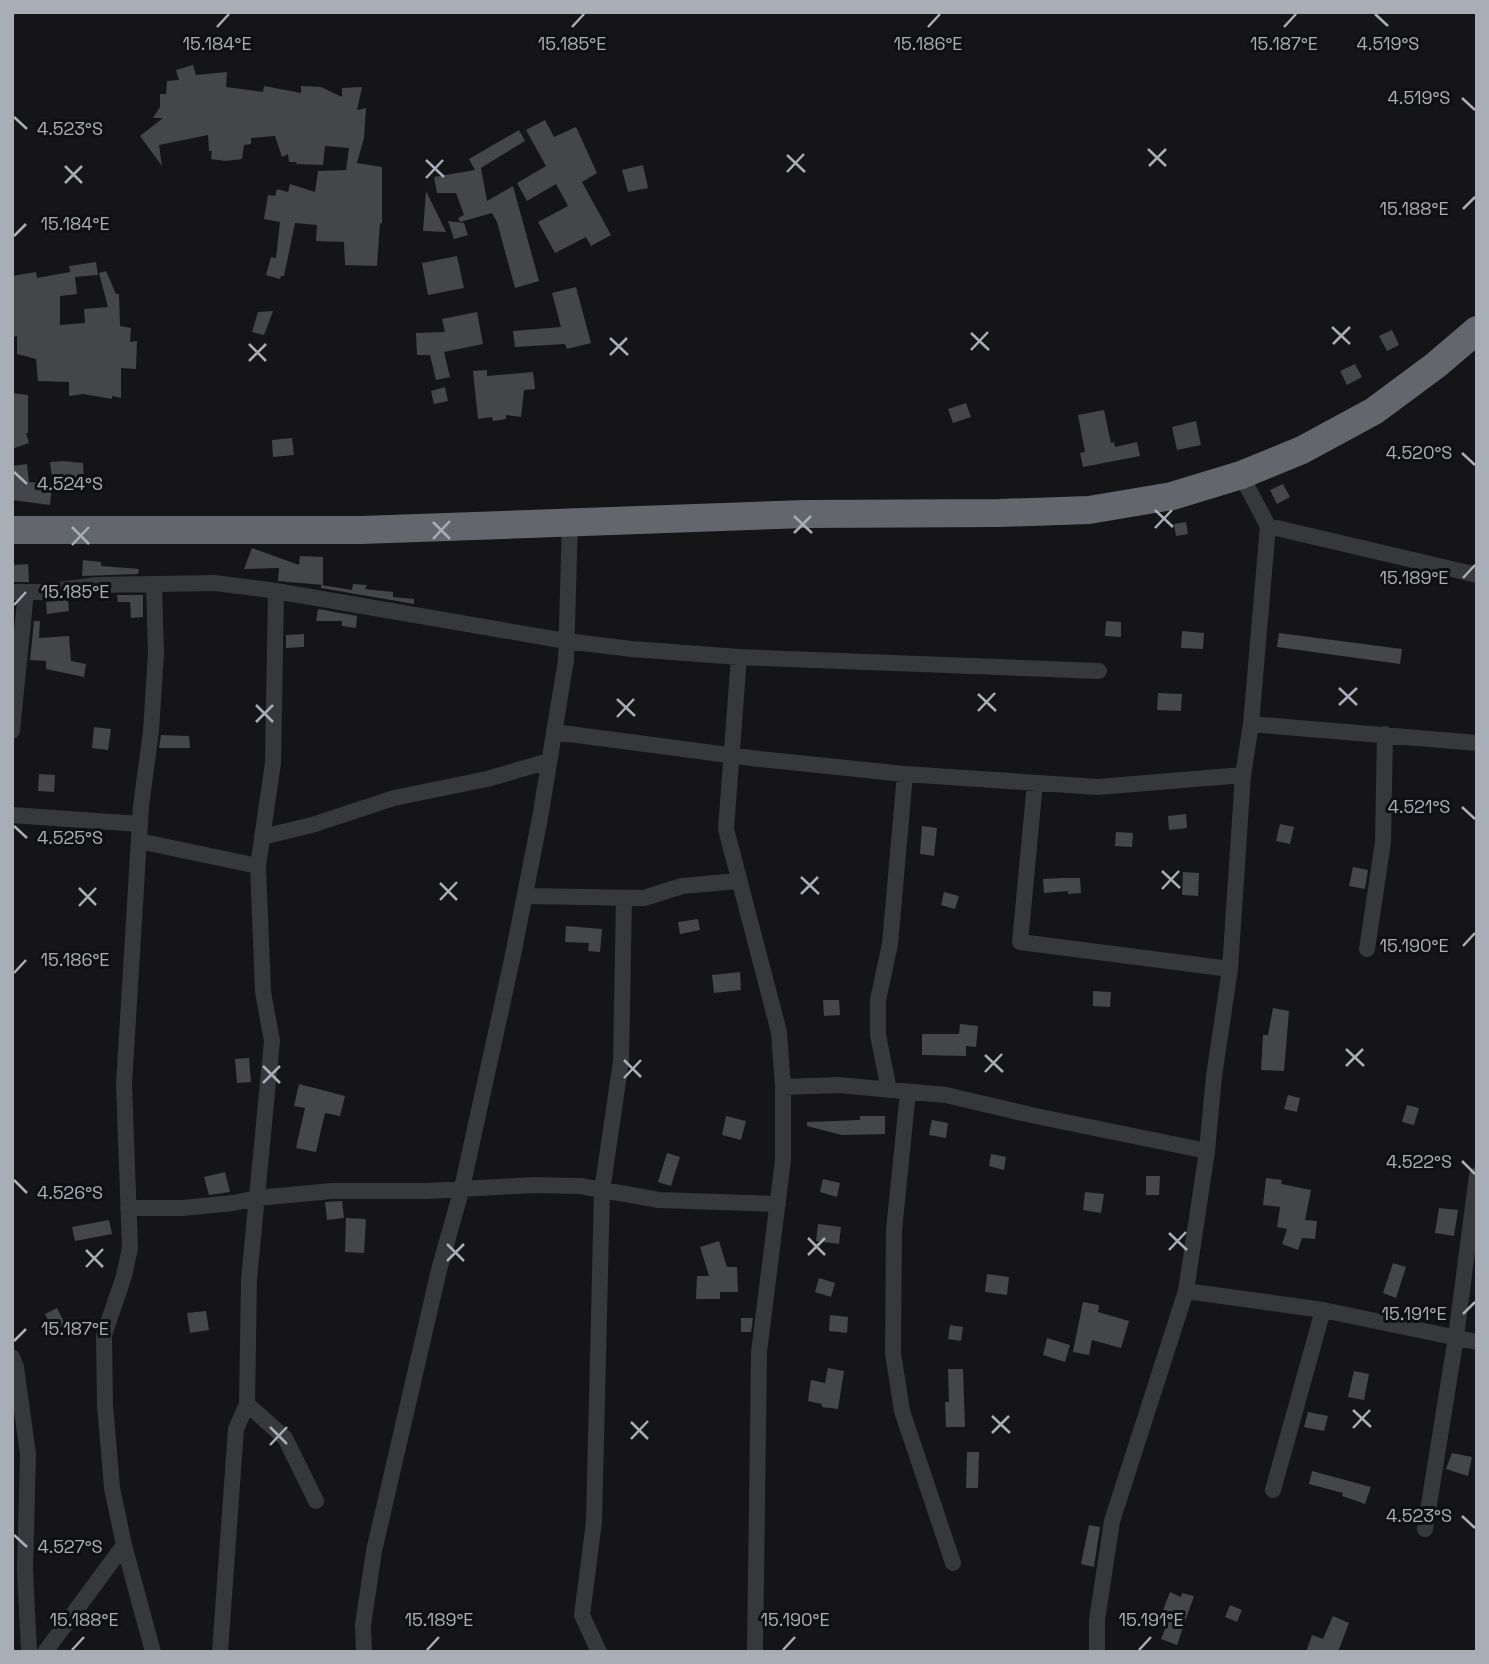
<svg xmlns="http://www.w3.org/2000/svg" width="1489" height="1664" font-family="'Space Grotesk',sans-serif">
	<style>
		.building { fill: #44464a }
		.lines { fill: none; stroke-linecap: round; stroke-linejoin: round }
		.street { stroke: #37383c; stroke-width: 16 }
		.highway { stroke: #63666c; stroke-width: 28 }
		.ticks { fill: none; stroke: #a9adb6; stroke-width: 2.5 }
		.ticks-label { font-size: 18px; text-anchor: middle; fill: #a9adb6; stroke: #101012; stroke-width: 6; stroke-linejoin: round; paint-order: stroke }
	</style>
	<rect width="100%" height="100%" fill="#151517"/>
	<path class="building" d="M193,65L196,75L227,72L226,87L263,92L264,86L301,93V86L321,87L342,97V88L362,87L357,110L366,108L364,138L357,163L382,167V224L380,223L377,266L345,265L344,242L316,241L317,225L295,223L284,276H281L280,279L266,275L271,257L276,258L280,222L264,219L268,195L275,196L277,189L288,192L290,184L315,192L318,171L346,170L349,148L325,146L323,165L296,164L297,162H289L288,154L282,157L275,136L251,138V144L244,145L242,159L225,161L211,159L212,151H209L208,135L159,145L162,166L140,136L163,118H153L160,107V94H166L167,81L179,80L176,70Z
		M545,120L554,137L576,127L597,173L582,182L611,235L591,246L586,237L555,253L538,222L568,206L556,184L527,201L517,183L546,166L526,130Z
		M519,130L525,141L479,169L481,168L487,201L513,186L539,281L515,288L497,222L492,213L460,222L458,218L464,215L456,193H437L434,177L475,170L469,159Z
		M643,165L648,188L628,192L622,170Z
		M426,191L446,232L423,231Z
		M448,221L464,223L468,235L454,239Z
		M457,256L464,288L428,295L422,263Z
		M96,262L98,275L75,277L77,294L60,296V325L85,323L84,309L108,307L99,273L106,271L116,294H119L120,326L131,328L130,342L137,341L136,369L121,368V398L112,396V399L83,394L69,396V382L38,381L36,359L17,354V336L13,337L12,276L36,272L37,278L70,272L69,266Z
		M576,287L591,343L567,349L565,344L515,347L513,331L561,327L552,293Z
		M273,311L264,335L252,332L258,312Z
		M477,312L483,344L444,352L450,377L436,380L430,355H417L416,333L445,332L442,319Z
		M1392,330L1399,345L1387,351L1379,336Z
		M1355,364L1362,377L1347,385L1340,371Z
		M487,370V376L533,372L535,389L524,390L521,417L506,415V419L493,421L492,417L478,419L473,371Z
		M445,387L448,401L434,404L431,391Z
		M12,393L28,395V433H26L29,443L12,449Z
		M966,403L971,417L953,423L948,409Z
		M1104,410L1111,443L1114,442L1115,447L1137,442L1140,456L1083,467L1080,453L1085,452L1078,415Z
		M1196,421L1201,445L1177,450L1172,427Z
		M292,438L294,455L273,457L272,440Z
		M63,461L83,463L84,481L52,477L50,462Z
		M27,464L29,482L52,484L50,505L12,500V466Z
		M1283,484L1290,497L1277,504L1270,490Z
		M1186,522L1188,534L1176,536L1174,524Z
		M252,548L299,565L300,556L323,557V585L278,581L279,568L244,569Z
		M83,560L101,562V566L139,569L138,574L82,576Z
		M28,564L29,582H12V565Z
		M353,584L367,585L365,589L393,592V597L414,599V604L321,588V585L352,590Z
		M117,595H143V617L131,618L130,602H118Z
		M68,600L69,611L47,614L46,602Z
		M318,609L357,616L356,628L342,626V621H316Z
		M34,621H40L39,638L69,636L71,661L86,664L84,677L46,669V661L30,660Z
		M1106,621L1121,622V637L1105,636Z
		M1182,631L1204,633L1203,649L1181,648Z
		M1279,633L1402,649L1400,664L1277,647Z
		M304,634V647L286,648V635Z
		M1158,693L1182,694L1181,711L1157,710Z
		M94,727L111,729L108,750L92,748Z
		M161,735L189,736L190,748H159Z
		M39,774L55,775L54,792L38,791Z
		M1186,814L1187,828L1169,830L1168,816Z
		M1280,824L1294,827L1290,844L1276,841Z
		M922,826L937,828L934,856L920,854Z
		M58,829L72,830L70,839L56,836Z
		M1116,832L1133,833L1132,847L1115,846Z
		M1353,867L1368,870L1365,889L1349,886Z
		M1183,872L1199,873L1198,896L1182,895Z
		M1062,878H1080L1081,893L1068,894V891L1044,893L1043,879Z
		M944,892L959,896L955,909L941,905Z
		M698,919L700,930L680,934L678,922Z
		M566,926L602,929L600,952L588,951L589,943L565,942Z
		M740,972L741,990L714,993L712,975Z
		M1093,991L1111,992L1110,1007L1093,1006Z
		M823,1000H839L840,1015L824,1016Z
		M1273,1008L1289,1011L1284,1071L1261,1070L1263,1035H1268Z
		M960,1024L978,1026L976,1047L966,1046V1056L922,1055V1034H959Z
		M249,1058L251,1082L237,1083L235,1059Z
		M299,1084L345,1096L340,1116L325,1113L316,1152L296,1148L305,1108L294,1106Z
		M1288,1095L1300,1098L1297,1112L1284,1109Z
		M1407,1105L1419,1108L1414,1125L1402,1122Z
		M726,1116L746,1121L741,1140L722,1135Z
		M860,1116H885V1134L842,1135L807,1126V1122L860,1120Z
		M932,1120L948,1123L946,1138L929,1135Z
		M667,1153L680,1157L671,1186L658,1182Z
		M991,1154L1006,1157L1004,1170L989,1166Z
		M225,1172L230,1192L209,1195L204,1177Z
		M1146,1176H1160L1159,1195H1146Z
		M1266,1178L1282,1180L1281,1184L1311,1190L1305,1220L1317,1221L1315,1239L1302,1238L1298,1250L1282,1244L1287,1229L1277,1227L1280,1207L1263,1205Z
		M823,1179L840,1183L837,1197L820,1192Z
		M1085,1192L1104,1194L1101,1213L1083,1210Z
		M342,1201L344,1218L327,1220L325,1202Z
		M1439,1208L1458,1210L1454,1236L1435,1233Z
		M346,1218L366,1219L364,1253L345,1252Z
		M109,1220L112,1234L75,1241L72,1227Z
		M818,1224L841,1227L839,1244L816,1241Z
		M719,1241L727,1267H737L738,1292H720V1299H696L697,1276H709L700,1247Z
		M1393,1263L1406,1267L1396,1298L1383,1293Z
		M987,1274L1009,1277L1007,1295L985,1292Z
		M819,1278L835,1283L831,1297L815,1292Z
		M1083,1302L1099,1305L1098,1312L1129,1321L1121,1348L1092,1340L1089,1355L1073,1352Z
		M57,1308L68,1330L56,1336L45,1314Z
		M206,1311L209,1330L190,1333L187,1313Z
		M830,1315L848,1317L847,1333L829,1331Z
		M741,1318H753L751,1332H741Z
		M950,1325L963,1327L961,1341L948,1339Z
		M1047,1338L1070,1345L1065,1362L1043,1355Z
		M828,1368L844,1371L838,1409L822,1407V1404L808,1401L811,1380L825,1383Z
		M948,1369H963L965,1427H946L945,1402H949Z
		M1354,1371L1369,1374L1364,1400L1348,1397Z
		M1308,1412L1328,1416L1324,1431L1304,1427Z
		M967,1452H979L978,1488H966Z
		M1452,1453L1472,1457L1468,1476L1446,1469Z
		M1312,1471L1371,1487L1365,1504L1342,1496L1343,1493L1309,1484Z
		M1089,1525L1100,1527L1094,1567L1081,1564Z
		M1170,1592L1181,1597L1182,1593L1194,1596L1177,1645L1161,1639L1167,1624L1159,1621Z
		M1230,1605L1242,1610L1237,1622L1225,1617Z
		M1333,1616L1349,1623L1338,1652H1306L1312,1635L1323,1639Z"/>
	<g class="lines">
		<path class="street" d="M1268,526L1477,575
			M12,592H45L97,585L215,583L270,590L566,641L632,649L739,657L1099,671
			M739,657L726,829L779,1032L783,1087V1160L759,1352L755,1652
			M1251,724L1477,743
			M12,731L26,592
			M554,732L759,759L905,774L1098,787L1243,775
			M1035,783L1020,942L1230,969
			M12,815L140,824
			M262,837L312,825L394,798L487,779L549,761
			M139,841L258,866
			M525,896L644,898L682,886L738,881
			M1367,949L1383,842L1385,734
			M783,1087L839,1085L946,1095L1031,1115L1207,1151
			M889,1090L878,1035V1000L890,944L905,774
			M908,1092L894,1230L893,1353L902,1411L953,1563
			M128,1208H182L233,1203L257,1198L332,1191H427L534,1185L580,1186L659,1200L778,1204
			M1186,1291L1323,1310L1477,1342
			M12,1357L16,1367L28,1454L25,1570L29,1652
			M247,1404L285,1438L316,1501
			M1273,1490L1323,1310
			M1425,1529L1456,1337L1477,1175
			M45,1652L124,1545
			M153,1652L124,1545L112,1488L105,1405L104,1335L124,1276L130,1248L124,1084L141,806L151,731L156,653L154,584
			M220,1652L236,1429L247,1404L249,1279L272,1041L263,992L258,866L273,763L276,592
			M364,1652L363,1625L374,1551L439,1270L462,1188L513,955L540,818L566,660L570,522
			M599,1652L582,1615L594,1522L602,1191L621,1061L624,898
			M1097,1652V1620L1112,1521L1186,1291L1207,1151L1214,1076L1230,969L1243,775L1251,724L1268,526L1241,475"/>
		<path class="highway" d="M12,530H361L806,514L999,513L1089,510L1172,496L1241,475L1302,450L1374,411L1436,365L1477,330"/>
	</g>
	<path class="ticks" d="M1375,14L1388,26M217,27L229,14M572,27L584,14M928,27L940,14M1284,27L1296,14M1462,98L1475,110M14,117L27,129M1148,149L1166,166M787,155L805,172M426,160L444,177M65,166L82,183M1149,166L1166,149M787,172L804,154M426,178L443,160M65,183L82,166M1463,209L1475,197M14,236L26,224M1332,327L1350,344M971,333L989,350M610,338L628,355M249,344L266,361M1333,344L1350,327M971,350L988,332M610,355L627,338M249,361L266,344M1462,453L1475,465M14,472L27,484M1155,510L1173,527M794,516L812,533M433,522L450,539M72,527L89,544M1155,528L1172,510M794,533L811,516M433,539L450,521M72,545L89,527M1463,578L1475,565M14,605L26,592M1339,688L1357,705M978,694L996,711M617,699L635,716M256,705L273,722M1339,705L1357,688M978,711L995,693M617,717L634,699M256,722L273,705M1462,807L1475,819M14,826L27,838M1162,871L1180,888M801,877L819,894M440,883L457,900M79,888L96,905M1162,889L1179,871M801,894L818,877M440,900L457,882M79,906L96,888M1463,946L1475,933M14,973L26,960M1346,1049L1364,1066M985,1055L1003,1072M624,1060L641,1077M263,1066L280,1083M1346,1066L1363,1049M985,1072L1002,1054M624,1078L641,1060M263,1083L280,1066M1462,1161L1475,1174M14,1180L27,1193M1169,1233L1187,1250M808,1238L825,1255M447,1244L464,1261M86,1250L103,1267M1169,1250L1186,1232M808,1255L825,1238M447,1261L464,1244M86,1267L103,1249M1463,1314L1475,1302M14,1341L26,1329M1353,1410L1371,1427M992,1416L1010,1433M631,1422L648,1439M270,1427L287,1444M1353,1428L1370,1410M992,1433L1009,1416M631,1439L648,1421M270,1445L287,1427M1462,1516L1475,1528M14,1535L27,1547M72,1650L84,1637M427,1650L439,1637M783,1650L795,1637M1139,1650L1151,1637"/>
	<g class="ticks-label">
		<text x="1388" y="50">4.519°S</text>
		<text x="217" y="50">15.184°E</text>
		<text x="572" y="50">15.185°E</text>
		<text x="928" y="50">15.186°E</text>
		<text x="1284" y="50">15.187°E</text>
		<text x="1419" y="104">4.519°S</text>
		<text x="70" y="135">4.523°S</text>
		<text x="1414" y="215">15.188°E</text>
		<text x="75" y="230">15.184°E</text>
		<text x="1419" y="459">4.520°S</text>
		<text x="70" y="490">4.524°S</text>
		<text x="1414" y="584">15.189°E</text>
		<text x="75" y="598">15.185°E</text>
		<text x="1419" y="813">4.521°S</text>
		<text x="70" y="844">4.525°S</text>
		<text x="1414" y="952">15.190°E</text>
		<text x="75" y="966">15.186°E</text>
		<text x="1419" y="1168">4.522°S</text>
		<text x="70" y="1199">4.526°S</text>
		<text x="1414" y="1320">15.191°E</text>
		<text x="75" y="1335">15.187°E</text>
		<text x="1419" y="1522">4.523°S</text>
		<text x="70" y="1553">4.527°S</text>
		<text x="84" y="1626">15.188°E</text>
		<text x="439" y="1626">15.189°E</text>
		<text x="795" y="1626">15.190°E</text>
		<text x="1151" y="1626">15.191°E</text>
	</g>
	<rect width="1489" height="1664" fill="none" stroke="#a9adb6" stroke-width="28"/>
</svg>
